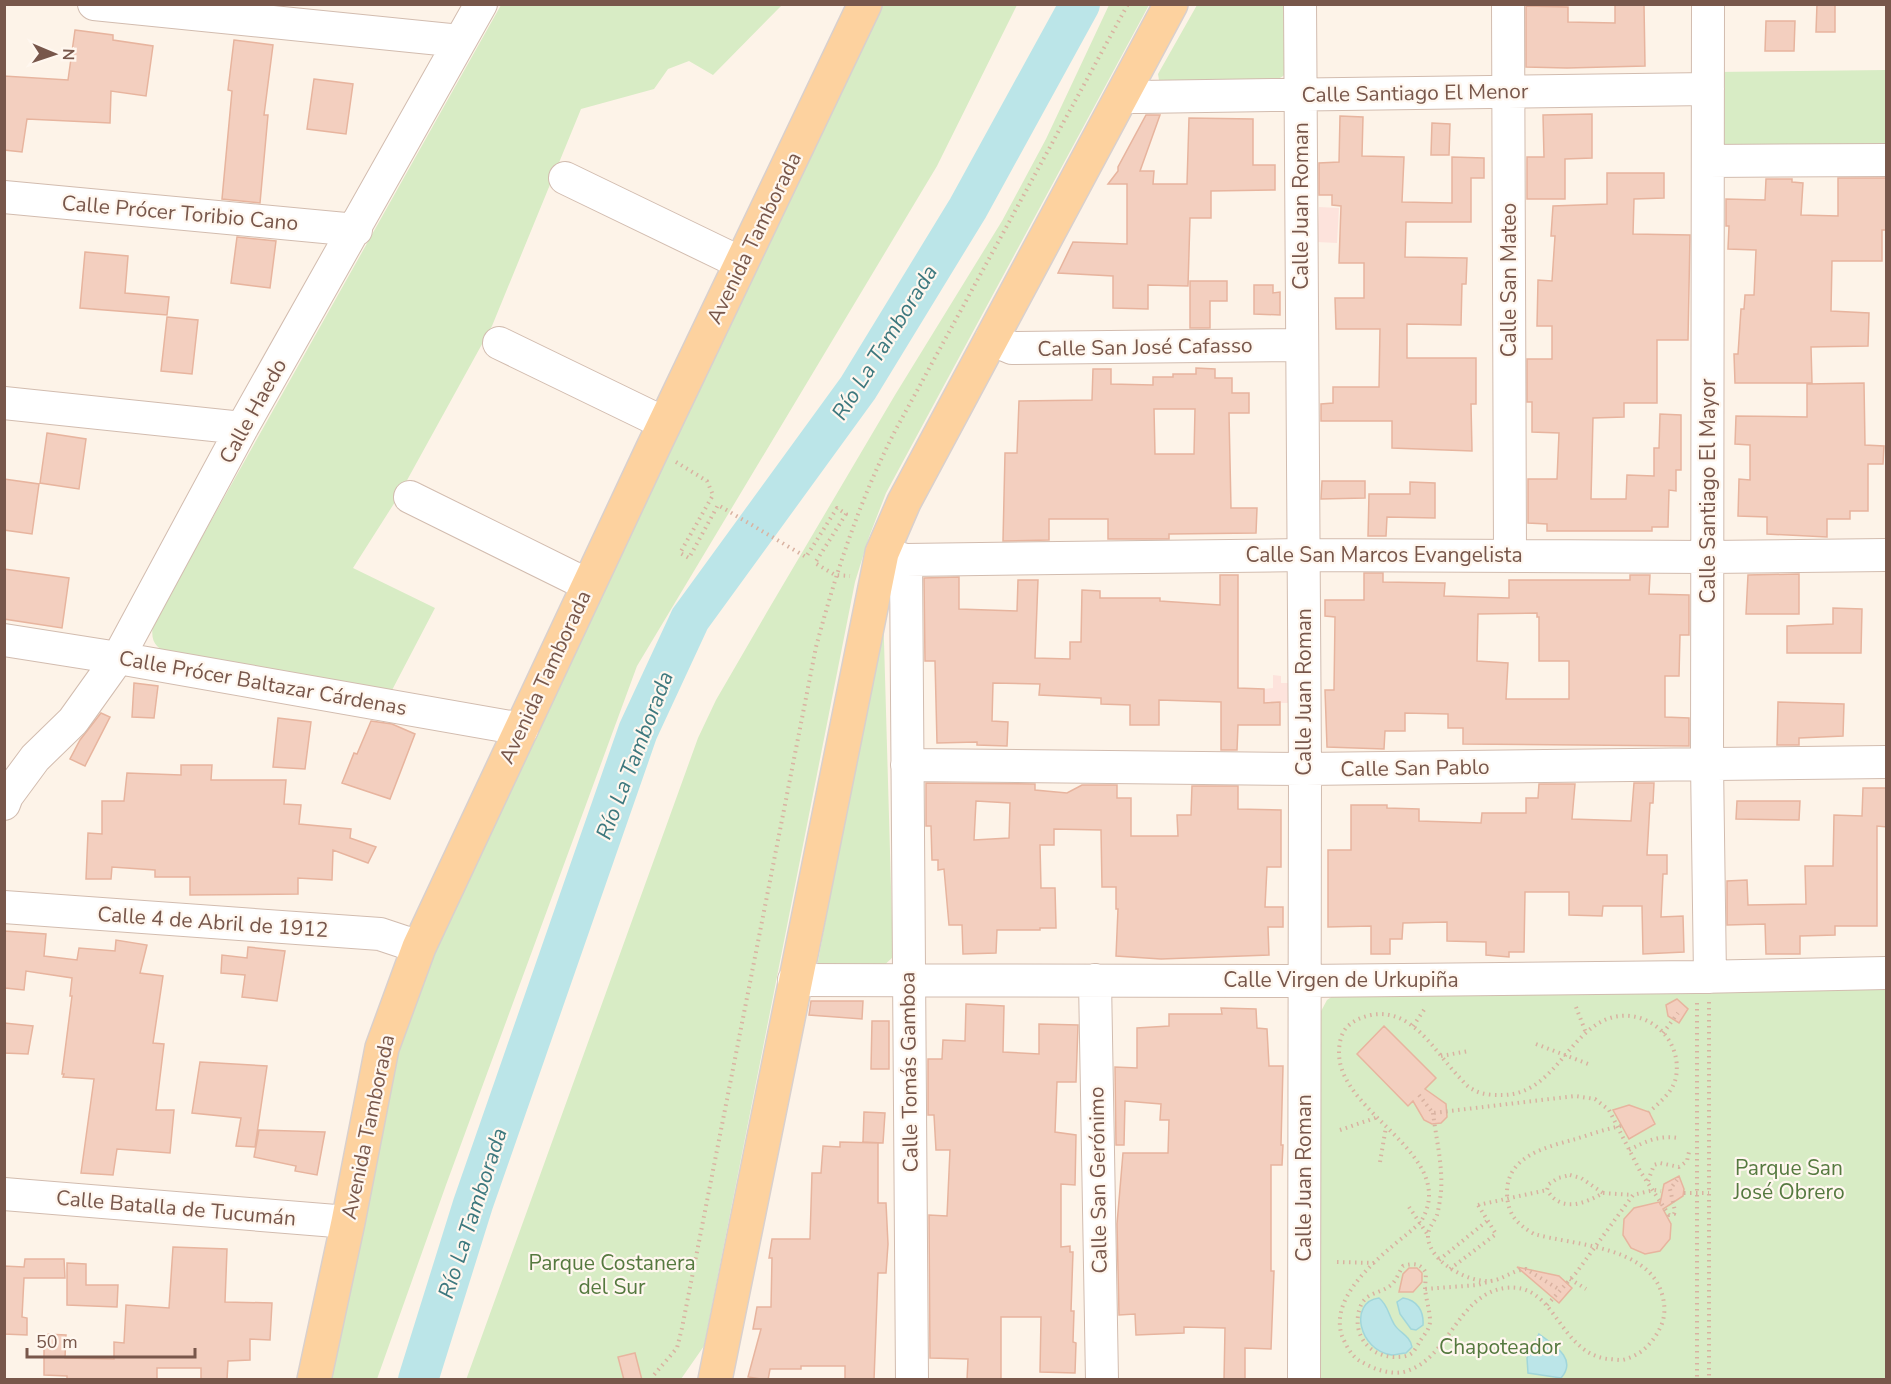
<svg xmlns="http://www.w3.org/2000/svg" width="1891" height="1384" font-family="'Nunito Sans',sans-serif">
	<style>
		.commercial { fill: #fde3dc }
		.green { fill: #d8ecc5 }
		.water { fill: #bbe5e8; stroke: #a1d6da; stroke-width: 1.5 }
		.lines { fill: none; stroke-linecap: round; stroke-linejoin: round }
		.river { stroke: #bbe5e8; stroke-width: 40 }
		.building { fill: #f3cfbf; stroke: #e7b49e; stroke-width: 1.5; fill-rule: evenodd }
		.minor-casing { stroke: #d2bcaf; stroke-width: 34 }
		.major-casing { stroke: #d9d0cd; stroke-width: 36 }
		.path { stroke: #d9b2a1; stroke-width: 4; stroke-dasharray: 1.5 4.5; stroke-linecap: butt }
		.minor { stroke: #fff; stroke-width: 32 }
		.major { stroke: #fdd29f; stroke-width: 33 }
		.path-bridge { stroke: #d9b2a1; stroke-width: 4; stroke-dasharray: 1.5 4.5; stroke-linecap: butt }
		.labels { text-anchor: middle; stroke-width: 4.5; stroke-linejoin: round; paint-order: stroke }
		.street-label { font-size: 21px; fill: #78574b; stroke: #fff7ef }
		.park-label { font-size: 21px; fill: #55793f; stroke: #fff7ef }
		.water-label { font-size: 22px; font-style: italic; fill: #3d787e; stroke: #fff7ef }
	</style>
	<rect width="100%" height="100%" fill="#fdf3e8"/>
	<path class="commercial" d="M1319,207L1339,208L1337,243L1317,242Z
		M1273,675L1281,676V683H1290L1289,703H1264V689L1273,688Z"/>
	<path class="green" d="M501,5H782L713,75L689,61L668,69L654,89L581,109L492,326L395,502L353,568L435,608L390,694L173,657C156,647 150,644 153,624Z
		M880,5H1017L937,166L637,666L446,1185L377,1379L328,1380L395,1051L434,946Z
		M1109,5H1149L886,493L869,537L855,582L704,1346L681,1379L466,1380L698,738L716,700L767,612L895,395L1002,221L1046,139Z
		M1197,5H1288L1286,74L1274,82L1165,84L1159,80L1158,74Z
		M1886,70V146L1728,147L1721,145L1716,72Z
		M883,606L893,957L879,970L817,967Z
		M1886,983V1379H1321L1319,1015L1327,1000L1336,994Z"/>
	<path class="water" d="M1379,1298C1388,1305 1388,1314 1394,1324C1399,1333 1410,1335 1412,1347L1406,1353C1402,1353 1396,1355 1392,1355C1359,1351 1348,1302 1379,1298Z
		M1403,1298C1417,1300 1424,1311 1423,1325L1416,1330L1411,1329L1400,1314L1397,1302Z
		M1539,1334C1554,1345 1578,1359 1561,1378L1528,1373L1527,1358Z"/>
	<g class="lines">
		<path class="river" d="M418,1380L473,1204L638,731L690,619L858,388L968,208L1080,4"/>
	</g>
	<path class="building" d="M1644,4L1645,66L1567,68L1526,67V6L1568,7V22L1615,23V5Z
		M1817,4H1835V32H1816Z
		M1766,21H1795L1794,51H1765Z
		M75,30L113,35V40L153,46L146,96L111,91L110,123L27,119L22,152L4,150V76L68,80Z
		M234,40L273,45L264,115H268L260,203L222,199L232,91L228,90Z
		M314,79L353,84L346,134L307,129Z
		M1592,114V158L1565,159V199H1527V157H1544L1543,115Z
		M1146,115H1160L1140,171H1154L1153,184H1187L1189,118L1253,119V165H1275V190L1211,191V218H1190L1188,286L1148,285V309L1113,308V276L1058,273L1073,242L1127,244V184H1108L1118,171V167Z
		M1340,116L1363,117L1362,156L1404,157L1402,202L1452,203V157L1484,158V178H1471V222H1406L1405,257L1467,258L1466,284H1462L1461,325L1407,324V358H1476V404H1471L1472,451L1392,448V421H1321V404L1333,403V387H1379L1380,329H1336L1335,298H1364V263H1339L1341,206L1332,205V195H1319V163L1339,162Z
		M1432,123L1450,124L1449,155H1431Z
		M1607,173H1664V198L1634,199L1633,234L1690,235L1688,340H1657V403H1624V417L1593,418L1591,499H1626L1627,475L1654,476V448H1659L1660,414L1681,415V470H1676V491L1669,490L1668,527H1652V531H1547V524L1528,523V479H1557L1559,433L1532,432V402H1527V359H1552V326H1537L1538,280L1552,281L1555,236H1551L1553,206L1607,204Z
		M1838,178H1887V230H1882V261H1832L1831,311L1869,313L1868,346L1811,347L1812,383H1735L1734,354H1738L1741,309H1744L1745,295H1754L1756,250L1728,249L1729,226H1726V199L1765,200L1766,179H1792V182L1803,183L1801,215L1838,216Z
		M237,237L276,241L270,288L231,283Z
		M85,252L128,256L125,293L169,297L167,315L80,308Z
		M1190,281H1227V301H1210V328H1190Z
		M1254,285H1273V293L1280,292V315L1254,314Z
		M167,317L198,320L192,374L161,371Z
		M1196,368L1215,369V378H1232V393H1249V413H1229L1231,508H1257L1256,533L1169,534V539H1108V519H1049V540L1003,541L1005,453H1017L1019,401L1092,400L1093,369H1111V384L1153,385V377H1173V374H1196ZM1154,409H1195L1194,454H1155Z
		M1864,383L1865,445L1884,446L1883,464H1868V511H1850V519H1827V537L1767,534V517L1738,516L1739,479L1750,480V445L1735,444L1736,416L1807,417V384Z
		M47,433L86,439L79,489L40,483Z
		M4,479L39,484L32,534L4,530Z
		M1322,481H1365V498L1321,499Z
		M1410,482L1435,483V518L1387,517L1386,536H1368L1369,494H1410Z
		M4,569L69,578L62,628L4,619Z
		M1364,573H1383V582L1445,583L1444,596L1509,598V580H1630V575H1650L1649,594L1689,595V635H1680L1679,676H1665V717L1689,718V746L1463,744V728H1448V714L1405,713V731H1385L1384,749L1327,747L1325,690H1334L1335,617L1325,616V600H1364ZM1537,613V617H1539V661H1569V699H1506L1508,663L1477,661L1478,614Z
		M1799,574V614H1746L1748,575Z
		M1220,575H1238V688L1264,689V703L1280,702V725H1238L1237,750H1221V702L1159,700V725H1130V705L1101,704V698L1039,695L1040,684L993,683L992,721L1008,722L1007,746L977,745V742L937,743L935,661H925L924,578L959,577V609L1017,611L1018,580H1038L1035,658L1070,659V642H1081L1082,590L1100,591V598H1160V601L1220,605Z
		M1833,608L1862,609L1861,653H1787V626L1833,624Z
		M134,683L158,686L154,718L132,717Z
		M1778,702L1844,704L1843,736L1799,738V745H1777Z
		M101,713L110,717L85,766L70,759L80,740Z
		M278,718L311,722L305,769L273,767Z
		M371,721L392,724L415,734L390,799L342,783L354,753L357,754Z
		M181,765H212L211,780H286L284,804L301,805L299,824L351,829L350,838L376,847L368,863L333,850L332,880L298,878V894L190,895V877H155V870L112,867L111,879H86L88,833L102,834V801H124L127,773L181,775Z
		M926,783L1035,784V790L1067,793L1082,785H1117V798H1131V836H1178L1177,815H1191L1192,786H1238V809L1281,810V867H1267L1265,907H1283V927H1268L1269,955L1161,959L1116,956L1118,909H1116V887H1102L1101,830L1054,829V845H1040L1041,888H1055L1056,928H1040V930H997L996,953L963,954L962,925H949L944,869L938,870V860H932L931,826H926ZM976,801L1010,803L1009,838L974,840Z
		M1634,783H1654L1653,803H1650L1647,855H1667V874H1663L1661,917L1683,916L1684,952L1643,954L1642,906H1603L1602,916L1569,915V892H1525L1524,952H1509V957L1486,955V942L1447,941V922L1403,923L1402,939H1390V954H1371V926L1328,927V850H1351V805H1387V808L1419,809V821L1481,823L1482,813H1526V798H1538L1539,784H1575L1572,819L1631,821Z
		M1863,788H1887V827L1877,826V926H1835V935L1800,936V954H1766L1765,924L1727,925V881L1747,880L1748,905L1806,904L1805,866H1833L1834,815L1862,816Z
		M1737,801H1800L1799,820L1736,819Z
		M4,931L46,934L44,956L77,960L79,948L115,951L116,940L147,945L140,973L163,976L153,1043L164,1044L156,1110H174L170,1153L117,1149L113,1175L81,1173L94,1079L63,1077L64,1074H62L72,996H70L72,978L26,971L24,990L5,988Z
		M248,947L285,951L277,1001L242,997L245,975L221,973L222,955L247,958Z
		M1677,999L1688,1009L1679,1023L1668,1016L1666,1005Z
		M811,1001H863L862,1019L809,1015Z
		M966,1004L1004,1006L1003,1052L1039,1054V1024L1078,1025L1076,1082H1057L1055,1132L1076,1135L1075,1185L1061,1184V1247L1070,1246V1252H1073L1071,1311H1074L1073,1342L1076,1343L1075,1373L1040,1372L1041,1317H1001V1380H967L968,1359L930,1358L929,1215L947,1216L950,1150H936L934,1115H928V1059H942L943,1040L965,1041Z
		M1221,1008L1256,1009L1257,1028L1267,1029L1269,1066H1283L1281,1145H1283L1282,1165H1271V1271H1274L1271,1349L1245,1348V1380H1224L1225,1328L1184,1327V1333L1136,1335L1135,1314L1119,1315L1117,1224L1123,1153H1168L1169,1120H1160L1161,1104L1125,1101L1124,1145H1116L1115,1067L1137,1068V1028L1169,1026V1014H1222Z
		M872,1021H889V1069H871Z
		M4,1023L33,1026L28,1054L4,1053Z
		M1384,1026L1436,1078L1425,1089L1446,1104L1447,1117L1441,1123L1432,1124L1424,1120L1413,1101L1408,1106L1357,1054Z
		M200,1062L267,1066L255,1147L236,1146L241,1118L192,1113Z
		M1629,1105L1649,1112L1655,1124L1629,1139L1613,1110Z
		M864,1112L885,1113L883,1143L863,1142Z
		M259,1130L325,1132L317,1175L295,1171L296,1166L254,1157Z
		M840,1142L878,1143V1203H886L888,1244L886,1273H878L874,1380H845V1366H801V1369H770L768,1380L748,1377L761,1329H753L757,1307H771L772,1258H769L772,1239H810L812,1173H821L823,1146L840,1147Z
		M1679,1176L1684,1189L1683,1196L1663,1209L1671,1224L1670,1239L1660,1251L1645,1254L1631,1248L1623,1235L1624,1219L1634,1208L1659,1202L1660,1204L1664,1184Z
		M173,1247L227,1249L225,1302L272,1303L270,1340L250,1339V1360L228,1361L227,1380H201V1368H157V1380H67V1376L44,1375V1334L66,1335L65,1358L114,1359V1342L124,1343L126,1305L169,1308Z
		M25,1259H64L65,1278H24L22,1317L27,1318V1335L4,1334V1266L24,1267Z
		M67,1263L86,1264V1285H118L117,1307L67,1305Z
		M1517,1267L1559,1276L1572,1288L1559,1303Z
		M1409,1268H1417L1422,1273V1282L1413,1292H1399L1403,1274Z
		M635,1353L642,1380H624L618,1357Z"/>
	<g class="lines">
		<g class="minor-casing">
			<path id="minor" d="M94,4L460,41
				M1300,4L1305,769L1304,1380
				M1508,4L1510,555
				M1708,4L1707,764L1710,977
				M1121,97C1317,96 1513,90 1708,89
				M1708,161L1886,160
				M565,178L741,263
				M4,197L356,230
				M991,339L1012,348L1302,345
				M499,343L664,423
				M4,403L242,428
				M410,497L588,585
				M882,553L906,560L1303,555L1708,557L1886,555
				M906,560L912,1380
				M4,640L118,658L522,729
				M907,765L1305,769L1886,762
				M4,804L7,796L35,758L73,721L118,658L242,428L481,4
				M4,907L380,934L419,947
				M794,980L1303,981L1696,977L1886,973
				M1095,980L1102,1380
				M4,1194L348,1222"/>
		</g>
		<g class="major-casing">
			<path id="major" d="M314,1380L348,1222L382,1048L419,947L652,450L865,4
				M715,1380L882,553L904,502L1171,4"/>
		</g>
		<path class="path" d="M676,462L707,481L713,495L680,553L689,558L718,505L806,557L837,508L846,514L815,563L835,575L850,576
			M1709,1002V1380
			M1697,1003V1380
			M1576,1007L1586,1033
			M1413,1026L1426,1007
			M1663,1033L1678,1013
			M1536,1044L1591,1065
			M1441,1056L1469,1051
			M1419,1095L1433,1113L1575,1096L1595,1099L1609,1110L1640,1171L1669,1215L1674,1214L1675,1211L1670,1189L1677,1180
			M1433,1113C1436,1138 1443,1166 1441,1192C1440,1199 1439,1208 1437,1215C1434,1222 1428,1228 1428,1236C1428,1261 1468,1283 1491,1281C1502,1280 1513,1270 1526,1269L1560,1290
			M1621,1126C1606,1129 1591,1134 1576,1139C1546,1147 1506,1156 1507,1194C1508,1215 1517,1224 1534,1234C1573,1245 1645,1246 1661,1291C1665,1302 1666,1315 1661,1326C1653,1343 1641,1356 1622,1360C1617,1360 1612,1359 1608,1359C1558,1353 1556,1281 1505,1288C1457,1295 1450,1357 1407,1371C1392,1376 1373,1369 1360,1361C1351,1356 1346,1345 1342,1336C1327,1291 1392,1248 1420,1223C1463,1155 1338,1115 1339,1052C1339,1044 1341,1033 1347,1027C1354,1020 1362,1017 1371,1015C1412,1007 1435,1052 1459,1077C1463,1081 1467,1087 1472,1089C1481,1095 1493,1095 1503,1095C1553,1094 1567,1035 1607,1019C1645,1005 1683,1038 1676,1077C1673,1092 1660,1102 1649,1112
			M1340,1130L1378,1117
			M1629,1150C1646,1141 1659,1135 1678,1138
			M1380,1162L1386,1127
			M1570,1175L1581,1178L1603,1193C1584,1204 1561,1213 1547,1190L1549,1184L1558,1178Z
			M1648,1181L1654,1165L1660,1163L1679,1167L1687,1161L1689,1152
			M1603,1193L1633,1195
			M1684,1193H1709
			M1409,1207L1428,1235
			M1439,1260L1487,1221
			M1337,1262L1374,1263
			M1450,1269L1496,1234L1478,1205
			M1570,1279L1586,1289
			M1425,1289L1426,1273C1421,1263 1413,1263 1403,1266C1399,1272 1396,1281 1391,1285C1380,1294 1367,1292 1361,1305C1350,1331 1367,1356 1394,1357C1400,1357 1407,1357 1412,1353C1415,1350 1418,1345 1420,1341C1424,1335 1430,1329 1430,1321C1430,1311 1426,1299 1425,1289L1478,1285L1491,1281
			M1547,1305L1576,1273L1633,1195L1654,1190L1661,1191
			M652,1380L653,1376L677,1348L682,1328L816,647C836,572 860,499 895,431L1128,4"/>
		<use href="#minor" class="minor"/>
		<use href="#major" class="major"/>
		<path class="path-bridge" d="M1478,1205L1547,1190"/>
	</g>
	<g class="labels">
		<g class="street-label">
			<text transform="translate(1415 93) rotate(-1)" y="7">Calle Santiago El Menor</text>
			<text transform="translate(1301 206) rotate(-90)" y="7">Calle Juan Roman</text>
			<text transform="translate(180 213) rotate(5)" y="7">Calle Prócer Toribio Cano</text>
			<text transform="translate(754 238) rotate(-64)" y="7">Avenida Tamborada</text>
			<text transform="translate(1509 280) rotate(-90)" y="7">Calle San Mateo</text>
			<text transform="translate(1145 347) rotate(-1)" y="7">Calle San José Cafasso</text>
			<text transform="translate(253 411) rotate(-61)" y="7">Calle Haedo</text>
			<text transform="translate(1708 491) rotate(-90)" y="7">Calle Santiago El Mayor</text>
			<text x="1384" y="562">Calle San Marcos Evangelista</text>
			<text transform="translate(545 677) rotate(-65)" y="7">Avenida Tamborada</text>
			<text transform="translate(263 683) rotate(10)" y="7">Calle Prócer Baltazar Cárdenas</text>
			<text transform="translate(1304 692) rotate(-90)" y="7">Calle Juan Roman</text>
			<text transform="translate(1415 768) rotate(-1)" y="7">Calle San Pablo</text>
			<text transform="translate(213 922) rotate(4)" y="7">Calle 4 de Abril de 1912</text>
			<text x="1341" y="987">Calle Virgen de Urkupiña</text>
			<text transform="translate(909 1072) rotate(-91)" y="7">Calle Tomás Gamboa</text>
			<text transform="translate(368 1127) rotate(-78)" y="7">Avenida Tamborada</text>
			<text transform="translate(1304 1178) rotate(-90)" y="7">Calle Juan Roman</text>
			<text transform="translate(1098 1180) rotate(-91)" y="7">Calle San Gerónimo</text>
			<text transform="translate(176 1208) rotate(5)" y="7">Calle Batalla de Tucumán</text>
		</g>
		<g class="park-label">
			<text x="1789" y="1175">Parque San<tspan x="1789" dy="24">José Obrero</tspan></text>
			<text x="612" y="1270">Parque Costanera<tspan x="612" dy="24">del Sur</tspan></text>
			<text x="1500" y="1354">Chapoteador</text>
		</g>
		<g class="water-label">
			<text transform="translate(884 342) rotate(-58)" y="8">Río La Tamborada</text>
			<text transform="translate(634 755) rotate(-69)" y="8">Río La Tamborada</text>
			<text transform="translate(472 1213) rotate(-72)" y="8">Río La Tamborada</text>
		</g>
	</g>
	<rect width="1891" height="1384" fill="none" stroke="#78574b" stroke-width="12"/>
	<g transform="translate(54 54) rotate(92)" stroke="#fff7ef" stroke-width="4.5" paint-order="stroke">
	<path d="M0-4.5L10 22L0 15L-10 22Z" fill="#78574b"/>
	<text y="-9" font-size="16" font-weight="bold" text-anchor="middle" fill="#78574b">N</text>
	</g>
	<path d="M27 1348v9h168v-9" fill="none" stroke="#78574b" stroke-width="3"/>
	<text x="36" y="1348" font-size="18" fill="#78574b" stroke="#fff7ef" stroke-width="4.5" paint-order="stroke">50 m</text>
</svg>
